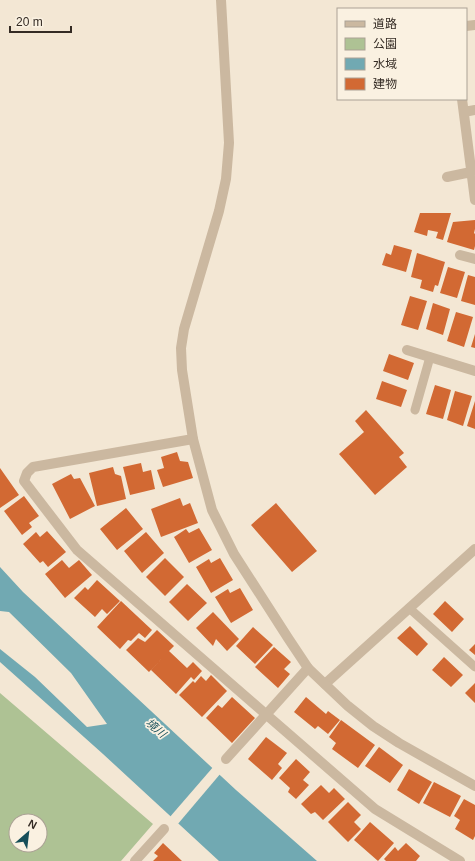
<svg xmlns="http://www.w3.org/2000/svg" width="475" height="861" font-family="Helvetica,'Noto Sans JP',sans-serif">
	<style>
		.green { fill: #aec294; fill-rule: evenodd }
		.water { fill: #71a9b2 }
		.pier { fill: #f3e7d4 }
		.building { fill: #d26933 }
		.lines { fill: none; stroke-linecap: round; stroke-linejoin: round }
		.service { stroke: #cbb8a0; stroke-width: 9 }
		.minor { stroke: #cbb8a0; stroke-width: 10 }
		.tertiary { stroke: #cbb8a0; stroke-width: 10 }
		.labels { text-anchor: middle; stroke-width: 3.5; stroke-linejoin: round; paint-order: stroke }
		.water-label { font-size: 11px; font-style: italic; fill: #164e59; stroke: #faf1e1 }
	</style>
	<rect width="100%" height="100%" fill="#f3e7d4"/>
	<path class="green" d="M0,693L153,824L121,861H0ZM16,821H40V845H16Z"/>
	<path class="water" d="M0,567L23,592L236,790L317,861H219L103,754L0,662V649L35,677L87,727L107,724L71,673L9,612L0,611Z"/>
	<path class="pier" d="M214,766L221,773L177,825L169,818Z"/>
	<path class="building" d="M420,213H451L443,240L436,238L438,232L428,230L427,236L414,232Z
		M475,220V229L474,233L475,234V246L474,250L447,242L453,222Z
		M394,245L412,250L406,272L382,265L386,253L391,255Z
		M417,253L445,262L438,286L435,285L433,292L420,288L422,280L411,277Z
		M448,267L465,272L457,298L440,293Z
		M468,275L475,277V305L461,301Z
		M410,296L427,301L418,330L401,325Z
		M433,303L450,309L443,335L426,329Z
		M456,312L473,317L464,347L447,341Z
		M475,334V348L471,347Z
		M389,354L414,363L408,380L383,371Z
		M382,381L407,390L401,407L376,399Z
		M435,385L451,390L443,419L426,414Z
		M455,391L472,396L463,426L447,420Z
		M475,401V429L467,426Z
		M366,410L404,453L399,457L407,467L375,495L339,454L364,432L355,421Z
		M177,452L180,461L188,462L193,478L163,487L157,470L164,468L161,457Z
		M141,463L143,472L151,470L155,489L130,495L123,467Z
		M113,467L115,474L121,476L126,499L97,506L89,473Z
		M0,468L19,495L0,508Z
		M71,474L74,479L80,478L95,506L70,519L52,484Z
		M24,496L39,516L29,523L32,527L22,535L4,511Z
		M180,498L183,506L190,503L198,523L161,537L151,509Z
		M276,503L317,551L292,572L251,525Z
		M126,508L143,529L117,550L100,529Z
		M199,528L212,550L189,563L174,537L186,529L189,533Z
		M47,531L66,552L48,567L43,561L40,563L23,544L36,532L40,537Z
		M146,532L164,553L142,573L124,551Z
		M165,558L184,577L165,596L146,577Z
		M220,558L233,580L211,593L196,567L209,559L211,563Z
		M62,560L69,568L79,560L92,575L65,598L45,574Z
		M97,580L120,601L107,614L102,609L95,617L74,598L85,587L88,590Z
		M187,584L207,603L188,621L169,602Z
		M240,588L253,610L231,623L215,597L228,589L230,593Z
		M121,601L152,630L145,638L139,633L131,641L128,640L120,649L97,627Z
		M445,601L464,619L452,632L433,614Z
		M213,612L239,639L227,651L216,639L213,646L196,628Z
		M410,626L428,644L417,656L397,638Z
		M253,627L273,645L255,664L236,646Z
		M157,630L174,646L169,651L187,668L193,662L202,671L194,680L191,677L176,694L151,670L168,652L149,672L126,650L138,638L145,642Z
		M475,644V655L469,650Z
		M274,647L291,662L284,669L290,674L278,688L255,667Z
		M444,657L463,675L451,687L432,670Z
		M211,675L227,691L202,717L179,695L193,681L195,683L201,676L206,681Z
		M475,683V703L465,693Z
		M232,697L255,718L232,743L206,718L218,705L222,708Z
		M306,697L326,714L328,711L340,720L328,734L318,726L315,729L294,712Z
		M341,720L375,745L358,768L332,749L336,743L329,737Z
		M266,737L287,753L278,764L282,768L272,780L248,759Z
		M379,747L403,765L390,783L365,766Z
		M296,759L310,772L303,780L309,785L296,799L288,792L290,788L279,778Z
		M409,769L432,782L419,804L397,790Z
		M434,782L461,796L450,817L423,803Z
		M321,785L329,793L334,788L345,799L323,820L315,812L311,814L301,804Z
		M464,799L475,805V836L473,840L455,829L460,820L454,816Z
		M348,802L361,815L354,822L361,829L348,842L328,822Z
		M370,822L394,843L378,861L354,840Z
		M163,843L182,861H153L158,856L154,853Z
		M406,843L420,856L416,861H386L384,859L395,847L398,851Z"/>
	<g class="lines">
		<path class="service" d="M415,410L430,357
			M409,608L475,667"/>
		<path class="minor" d="M466,26L475,25
			M462,99L475,200
			M464,112L475,110
			M447,177L471,172
			M460,255L475,259
			M407,350L475,371
			M193,439L33,467L27,473L24,481L77,550L375,809L460,861
			M325,684L475,549
			M226,759L308,668
			M135,861L164,829"/>
		<path class="tertiary" d="M221,0L229,143L226,179L219,211L184,329L181,348L182,370L193,439L212,510L234,554L288,638L308,668L348,706L373,726L399,743L475,786"/>
	</g>
	<g class="labels">
		<g class="water-label">
			<text transform="translate(156 728) rotate(41)" y="4">境川</text>
		</g>
	</g>
	<rect x="337" y="8" width="130" height="92" fill="#faf1e1" stroke="#aba295"/>
	<rect x="345" y="21" width="20" height="6" fill="#cbb8a0" stroke="#aba295"/>
	<text x="373" y="28" font-size="12" fill="#342b24">道路</text>
	<rect x="345" y="38" width="20" height="12" fill="#aec294" stroke="#aba295"/>
	<text x="373" y="48" font-size="12" fill="#342b24">公園</text>
	<rect x="345" y="58" width="20" height="12" fill="#71a9b2" stroke="#aba295"/>
	<text x="373" y="68" font-size="12" fill="#342b24">水域</text>
	<rect x="345" y="78" width="20" height="12" fill="#d26933" stroke="#aba295"/>
	<text x="373" y="88" font-size="12" fill="#342b24">建物</text>
	<g transform="translate(28 833) rotate(28)"><circle r="19" fill="#faf1e1" stroke="#aba295"/>
	<path d="M0-3L7 15L0 10L-7 15Z" fill="#164e59"/>
	<text y="-6" font-size="11" font-weight="bold" text-anchor="middle" fill="#342b24">N</text>
	</g>
	<path d="M10 26v6h61v-6" fill="none" stroke="#342b24" stroke-width="2"/>
	<text x="16" y="26" font-size="12" fill="#342b24" stroke="#faf1e1" stroke-width="3" paint-order="stroke">20 m</text>
</svg>
